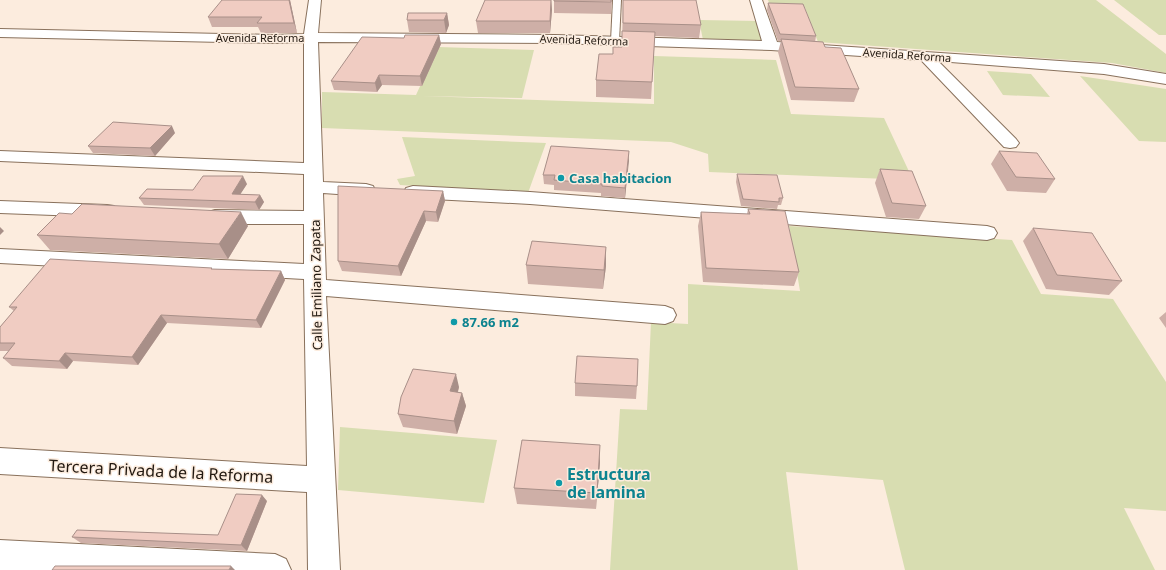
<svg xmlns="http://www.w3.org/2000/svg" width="1166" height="570" font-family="'Noto Sans',sans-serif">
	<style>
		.green { fill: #d8ddb1 }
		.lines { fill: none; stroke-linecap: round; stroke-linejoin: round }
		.service-casing { stroke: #89715c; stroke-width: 2 }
		.minor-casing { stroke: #89715c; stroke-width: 2 }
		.service { fill: #fff; fill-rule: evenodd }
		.minor { fill: #fff; fill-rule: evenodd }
		.wall { fill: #ceafa7 }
		.shaded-wall { fill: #a88f88 }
		.building { fill: #f0ccc2; stroke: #a88f88 }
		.culture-dot { fill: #0f9aa8; stroke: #fcecde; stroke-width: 1.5 }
		.labels { text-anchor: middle; stroke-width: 3; stroke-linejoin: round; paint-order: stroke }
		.far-street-label { font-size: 11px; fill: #221911; stroke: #fcecde }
		.culture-label { font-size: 13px; font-weight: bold; fill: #0d838f; stroke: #fcecde; text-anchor: start }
		.street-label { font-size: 13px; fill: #221911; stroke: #fcecde }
		.near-street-label { font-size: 16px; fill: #221911; stroke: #fcecde }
		.near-culture-label { font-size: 16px; font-weight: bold; fill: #0d838f; stroke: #fcecde; text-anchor: start }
	</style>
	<rect width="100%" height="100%" fill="#fcecde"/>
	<path class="green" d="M768,0H1096L1166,54V73L1112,63L818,42L805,8L771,7Z
		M1114,0H1166V35H1159Z
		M699,20L758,21L764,43L703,40Z
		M438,47L534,50L522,98L422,96L654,104V56L776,60L791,114L884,118L913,180L709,172L708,154L671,142L322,128V92L416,95Z
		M987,71L1031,74L1050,97L1003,95Z
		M1080,76L1166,89V142L1139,141Z
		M402,137L546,143L528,193L400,185L397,179L415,176Z
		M789,226L1012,240L1041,294L1113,299L1166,382V511L1124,508L1155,570H905L883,480L786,472L798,570H610L620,409L647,410L651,322L688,324V284L800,291Z
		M340,427L497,440L484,503L338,490Z"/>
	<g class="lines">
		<g class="service-casing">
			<path id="service" d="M613,0H621L619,41L615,44L611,41Z"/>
		</g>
		<g class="minor-casing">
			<path id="minor" d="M309,0H321L318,33L555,35L762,41L750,0H762L777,42L1104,64L1166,74V84L1104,74L938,61L1016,139L1019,143L1016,147L1010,148L1004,147L921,60L771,50L555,43L318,42L323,182L366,184L373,186L375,190L373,194L366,196L323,193L326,280L665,306L673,309L676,315L673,321L665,324L326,296L340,570H308L307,492L0,474V448L307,466L304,279L0,263V249L304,264V224H215L208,222L205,217L208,212L215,210L304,211V174L0,161V151L304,163V42L273,43L0,37V29L273,35L304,34Z
				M413,186L530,192L987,226L994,228L997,233L994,238L987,240L530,204L413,198L406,196L404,192L406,188Z
				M0,201L107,205L114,206L117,211L114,216L107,217L0,213Z
				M0,540L275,554L286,559L291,570H0Z"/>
		</g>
		<use href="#service" class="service"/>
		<use href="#minor" class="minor"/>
	</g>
	<path class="wall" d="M290,0L297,33H261L258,27H212L208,17Z
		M551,0L552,10L550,33H478L476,21Z
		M554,0H612L611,14L554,13Z
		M623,0L701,25L699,38L655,36L651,99L596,97V80L613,54L622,47Z
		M768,3L816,36L815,42L825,47L859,89L854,102L791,100L778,52L781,41H778L767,10Z
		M447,13L449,25L446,33L409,32L407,20Z
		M439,35L441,44L422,86L382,85L377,92L334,90L331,81L404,38Z
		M175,133L155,156L93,153L88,146Z
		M629,151L625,198L601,196V193L554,190V185L544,184L543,175Z
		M999,151L1055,179L1046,193L1007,191L991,164Z
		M880,169L926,206L919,219L886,217L875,183Z
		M737,174L783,198L781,205H778L777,209L741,206L736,182Z
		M247,184L240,194L260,195L264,202L259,210L144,205L139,198L193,190Z
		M443,191L445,201L438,222L426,221L401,276L342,271L338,261Z
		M748,209L799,272L794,286L703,282L698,226L701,212L747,214Z
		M248,226L228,259L50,250L37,235Z
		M1033,228L1122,281L1109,295L1046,289L1023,241Z
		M606,247V266L603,289L528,284L526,265Z
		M213,269L281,271L285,280L261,328L167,323L138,365L73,361L67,369L12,366L3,358L9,351H0V327L14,311L9,307Z
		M1166,312V328L1159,318Z
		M575,383L637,386L636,399L575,396Z
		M459,387L458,392L462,393L466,406L457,434L403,427L398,414Z
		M600,462L596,509L517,504L514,488Z
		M267,501L247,551L81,543L72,537L218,535Z"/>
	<path class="shaded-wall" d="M289,0H290L297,33L294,23Z
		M551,0L552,10L550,33V21Z
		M447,13L449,25L446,33L444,20Z
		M439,35L441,44L422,86L420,76Z
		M379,75L382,85L377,92L375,83Z
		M172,126L175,133L155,156L150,148Z
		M629,151V161L625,198V188Z
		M243,176L247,184L236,201L232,194Z
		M443,191L445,201L438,222L436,212Z
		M260,195L264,202L259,210L255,202Z
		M424,211L426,221L401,276L398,266Z
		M241,212L248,226L228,259L219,244Z
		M0,227L4,231L0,235Z
		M606,247V266L603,289L604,270Z
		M281,271L285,280L261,328L256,320Z
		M161,315L167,323L138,365L132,357Z
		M65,353L73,361L67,369L59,361Z
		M456,374L459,387L454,405L450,391Z
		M462,393L466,406L457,434L454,421Z
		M600,445V462L596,509Z
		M262,495L267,501L247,551L241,545Z
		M231,566L235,570H229Z"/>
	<path class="building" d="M222,0H289L294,23H257L262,17H208Z
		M485,0H551L550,21H476Z
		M554,0H611V2L554,1Z
		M623,0H696L701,25L623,23Z
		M768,3L803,4L816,36L780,34Z
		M408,13H447L444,20H407Z
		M622,31L655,32L652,82L596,80L599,54H613V47H622Z
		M405,35H439L420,76L379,75L375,83L331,81L362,37L404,38Z
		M781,39L823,42L825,47L841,48L859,89L795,87Z
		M113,122L172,126L150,148L88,146Z
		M551,146L629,151L625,188L602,186V184L554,180L555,175H543Z
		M999,151L1037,153L1055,179L1016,177Z
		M880,169L912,171L926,206L892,203Z
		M737,174L777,175L783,198H779V202L743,199Z
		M203,176H243L232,194L260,195L255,202L139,198L147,189L193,190Z
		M338,186L443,191L436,212L424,211L398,266L338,261Z
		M82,204L241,212L219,244L37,235L59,213L72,214Z
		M748,209L785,211L799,272L706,268L701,212L750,214Z
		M1033,228L1092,233L1122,281L1057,275Z
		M532,241L606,247L604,270L526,265Z
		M50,259L212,268L211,269L281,271L256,320L161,315L132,357L65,353L59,361L3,358L15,343H0V327L17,307H9Z
		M577,356L638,359L637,386L575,383Z
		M413,369L456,374L450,391L462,393L454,421L398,414L401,397Z
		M522,440L600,445L597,493L514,488Z
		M236,494L262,495L241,545L72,537L77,530L218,535Z
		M55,566H231L229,570H52Z"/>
	<g class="culture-dot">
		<circle cx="561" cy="178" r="4"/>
		<circle cx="454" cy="322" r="4"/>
		<circle cx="559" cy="483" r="4"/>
	</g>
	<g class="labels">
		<g class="far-street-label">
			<text x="260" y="42">Avenida Reforma</text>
			<text transform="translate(584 40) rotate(2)" y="4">Avenida Reforma</text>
			<text transform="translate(907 55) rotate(4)" y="4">Avenida Reforma</text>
		</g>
		<g class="culture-label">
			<text x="569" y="183">Casa habitacion</text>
			<text x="462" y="327">87.66 m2</text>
		</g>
		<g class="street-label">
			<text transform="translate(316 285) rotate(-91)" y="5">Calle Emiliano Zapata</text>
		</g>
		<g class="near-street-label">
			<text transform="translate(161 471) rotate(3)" y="6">Tercera Privada de la Reforma</text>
		</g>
		<g class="near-culture-label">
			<text x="567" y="480">Estructura<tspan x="567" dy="18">de lamina</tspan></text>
		</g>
	</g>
</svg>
